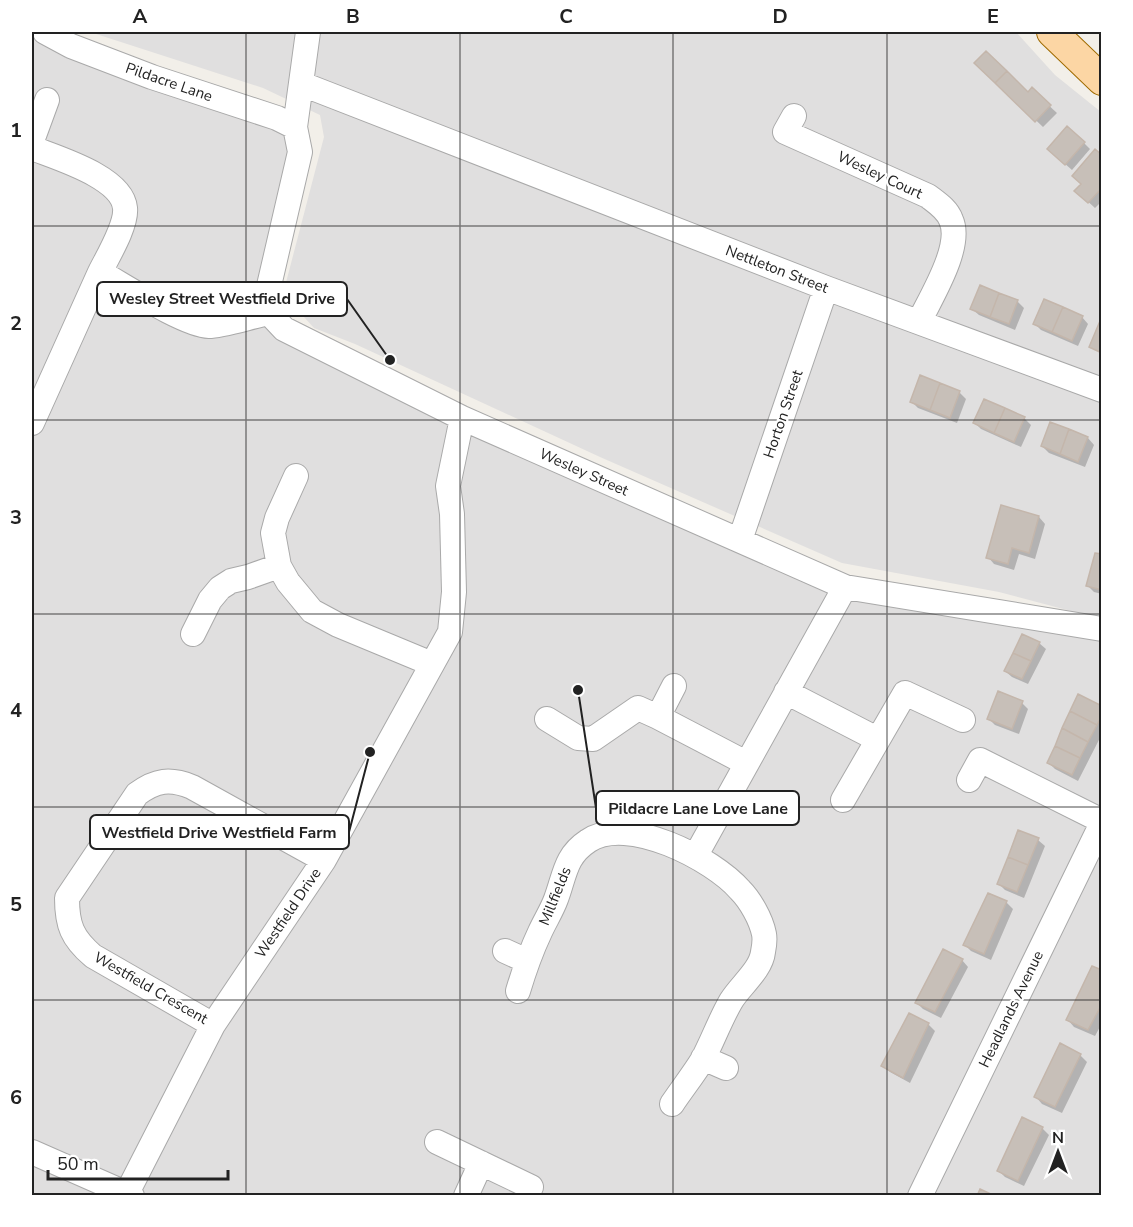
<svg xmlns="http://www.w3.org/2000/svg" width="1133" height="1227" font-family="'Nunito Sans',sans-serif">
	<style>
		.residential { fill: #e0dfdf }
		.shadow { fill: #0003 }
		.building { fill: #c7bfb8; stroke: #c4b6ab; stroke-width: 1.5 }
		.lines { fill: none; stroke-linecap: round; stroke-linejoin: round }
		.minor-casing { stroke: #a9a9a9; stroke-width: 26 }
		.major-casing { stroke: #a06b00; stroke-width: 32 }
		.minor { stroke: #fff; stroke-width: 24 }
		.major { stroke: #fcd6a4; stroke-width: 30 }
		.grid { fill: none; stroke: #222; stroke-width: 1.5; stroke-opacity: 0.55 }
		.labels { text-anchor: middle; stroke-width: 4.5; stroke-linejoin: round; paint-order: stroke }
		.street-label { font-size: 15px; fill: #222; stroke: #fff }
		.leader { fill: none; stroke: #222; stroke-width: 2 }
		.callout-dot { fill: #222; stroke: #fff; stroke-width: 2 }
		.callout { fill: #fff; stroke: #222; stroke-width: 2 }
		.callout-label { font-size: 16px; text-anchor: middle; font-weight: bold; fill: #222 }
		.neatline { fill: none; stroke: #222; stroke-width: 2 }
		.grid-label { font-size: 20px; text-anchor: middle; font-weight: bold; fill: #222 }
	</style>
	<rect width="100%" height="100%" fill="#f2efe9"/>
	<path class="residential" d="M32,32H45L295,127L269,313L845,587L1101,632V1195H32Z
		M90,32H1016L1055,75L1101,112V619L999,592L842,563L600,457L355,344L314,328L283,294L324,137L320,115L263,88Z"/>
	<path class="shadow" d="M976,63L1028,94L1032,90L1057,113L1043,127Z
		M1084,143L1090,149L1072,170L1055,155Z
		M1102,157V201L1095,208L1083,197Z
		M981,287L1018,302L1024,308L1015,330L979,315L972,309Z
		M1082,317L1088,324L1078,346L1041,330L1035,324Z
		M921,377L960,393L966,399L957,423L918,408L912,402Z
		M985,401L1024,418L1031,425L1021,447L981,429L975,423Z
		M1051,424L1088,438L1094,445L1085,467L1049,453L1042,446Z
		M1039,517L1045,524L1035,559L1019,554L1014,570L994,564L988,557Z
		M1102,556V594L1094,592L1088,586Z
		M1039,643L1046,649L1028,684L1012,677L1005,671Z
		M1022,703L1028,709L1019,734L995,725L989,719Z
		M1102,708V734L1078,781L1055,769L1048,762Z
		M1038,840L1045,846L1024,898L1005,890L998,883Z
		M989,895L1006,902L1013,909L991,960L971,951L965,945Z
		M962,960L968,967L941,1018L923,1009L917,1003Z
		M1102,972V1023L1095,1036L1074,1027L1068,1020Z
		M928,1024L935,1031L910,1083L890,1072L883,1066Z
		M1080,1055L1087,1062L1062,1113L1042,1104L1036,1097Z
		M1023,1119L1042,1128L1049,1135L1024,1186L1005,1177L999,1171Z"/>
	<path class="building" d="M986,51L1007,71L995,83L974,63Z
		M1007,71L1028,92L1032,87L1051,105L1035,122L995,83Z
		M1067,126L1085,142L1065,165L1047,149Z
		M1095,149L1102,155V188L1088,203L1074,191L1081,184L1072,176Z
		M980,285L999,293L990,317L970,309Z
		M999,293L1018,300L1009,324L990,317Z
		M1044,299L1063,307L1052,332L1033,324Z
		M1063,307L1083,316L1072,341L1052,332Z
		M1100,321L1102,322V353L1089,347Z
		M920,375L940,383L930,410L910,402Z
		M940,383L960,391L950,418L930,410Z
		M984,399L1005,408L994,433L973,423Z
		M1005,408L1025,417L1014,442L994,433Z
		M1050,422L1069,429L1060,454L1041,446Z
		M1069,429L1088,437L1078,462L1060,454Z
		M1001,505L1039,516L1029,553L1012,548L1008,564L986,558Z
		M1095,553L1102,554V590L1086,586Z
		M1022,634L1040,642L1031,661L1013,653Z
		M1013,653L1031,661L1022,679L1004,671Z
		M998,691L1023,701L1012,729L987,719Z
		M1078,694L1102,706V715L1097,725L1070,711Z
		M1070,711L1097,725L1088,742L1062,728Z
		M1062,728L1088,742L1080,758L1055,746Z
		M1055,746L1080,758L1072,775L1047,763Z
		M1018,830L1039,838L1028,865L1008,857Z
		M1008,857L1028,865L1017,892L997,884Z
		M988,893L1007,901L984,954L963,945Z
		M943,949L963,959L935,1012L915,1003Z
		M1092,966L1102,970V1004L1088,1030L1066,1020Z
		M909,1013L929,1023L903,1078L881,1066Z
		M1060,1043L1081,1054L1055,1107L1034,1097Z
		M1022,1117L1043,1127L1018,1181L997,1171Z
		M980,1189L995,1196H977Z"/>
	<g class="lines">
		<g class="minor-casing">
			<path id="minor" d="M45,32L71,46L152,77L277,118L295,127
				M308,32L295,127L300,152L268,290L269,313L284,329L462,418L845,587L1102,629
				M302,84L826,288L1102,390
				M794,116L785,132L928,196C937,203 947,209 951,220C963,246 931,297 919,322
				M32,141L47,100
				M32,148C57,158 122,177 125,208C127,225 108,256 100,272
				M32,423L100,272C125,286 184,325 209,326C222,326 253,316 269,313
				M296,476L277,518L273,533L279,566L288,582L312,611L338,625L432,664
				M740,540L826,288
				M193,634L210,600L220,588L231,581L248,577L279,566
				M674,686L658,717L746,763
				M786,692L877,739
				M547,719L578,738L593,739L638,708L658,717
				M969,780L980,760L1102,821
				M843,800L905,693L963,720
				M696,855L845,587
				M505,951L527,961
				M518,991C524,971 531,951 540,932C545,921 552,910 556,899C565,875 565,856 588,841C627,814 713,859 740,890C750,900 761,919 764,934C765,939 764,947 763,952C761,970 740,986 731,1001C720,1020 713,1040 703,1059C694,1074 682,1089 672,1104
				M213,1025L93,956C72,938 67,925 67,898L137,794C156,780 170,778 192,787L324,860
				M703,1058L726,1068
				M437,1142L531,1187
				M32,1152L132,1196
				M127,1193L213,1025L324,860L450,632L454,592L452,514L448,486L462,418
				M466,1196L481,1163
				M920,1196L1102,823"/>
		</g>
		<g class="major-casing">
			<path id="major" d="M1052,32L1102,80"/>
		</g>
		<use href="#minor" class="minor"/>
		<use href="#major" class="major"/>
	</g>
	<path class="grid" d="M246,32V1196M460,32V1196M673,32V1196M887,32V1196M32,226H1102M32,420H1102M32,614H1102M32,807H1102M32,1000H1102"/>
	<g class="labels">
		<g class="street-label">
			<text transform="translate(169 82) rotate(19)" y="5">Pildacre Lane</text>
			<text transform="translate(880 175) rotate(25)" y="5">Wesley Court</text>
			<text transform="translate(777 269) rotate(21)" y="5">Nettleton Street</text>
			<text transform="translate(783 414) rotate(-71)" y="5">Horton Street</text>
			<text transform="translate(584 472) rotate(24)" y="5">Wesley Street</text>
			<text transform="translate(555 896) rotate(-68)" y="5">Millfields</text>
			<text transform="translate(288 913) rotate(-56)" y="5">Westfield Drive</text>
			<text transform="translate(151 988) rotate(30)" y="5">Westfield Crescent</text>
			<text transform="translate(1011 1009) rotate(-64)" y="5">Headlands Avenue</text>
		</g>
	</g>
	<path class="leader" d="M390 360L347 299M578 690L596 808M370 752L349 832"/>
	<g class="callout-dot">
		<circle cx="390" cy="360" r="6"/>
		<circle cx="578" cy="690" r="6"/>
		<circle cx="370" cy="752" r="6"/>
	</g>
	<g class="callout">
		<rect x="97" y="282" width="250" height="34" rx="6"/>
		<rect x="596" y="791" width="203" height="34" rx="6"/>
		<rect x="90" y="815" width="259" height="34" rx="6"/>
	</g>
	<g class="callout-label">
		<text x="222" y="304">Wesley Street Westfield Drive</text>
		<text x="698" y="814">Pildacre Lane Love Lane</text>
		<text x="219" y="838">Westfield Drive Westfield Farm</text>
	</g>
	<rect width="1133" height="1227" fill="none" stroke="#ffffff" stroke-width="66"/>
	<g transform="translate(1058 1152)" stroke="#ffffff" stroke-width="4.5" paint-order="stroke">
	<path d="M0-4.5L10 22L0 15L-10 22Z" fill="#222222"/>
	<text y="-9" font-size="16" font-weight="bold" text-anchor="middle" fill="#222222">N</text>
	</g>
	<path d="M48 1170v9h180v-9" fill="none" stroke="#222222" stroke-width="3"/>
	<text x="57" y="1170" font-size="18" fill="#222222" stroke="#ffffff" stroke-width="4.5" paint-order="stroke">50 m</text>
	<rect x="33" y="33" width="1067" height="1161" class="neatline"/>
	<g class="grid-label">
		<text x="140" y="23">A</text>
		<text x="353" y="23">B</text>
		<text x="566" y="23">C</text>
		<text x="780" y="23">D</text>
		<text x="993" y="23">E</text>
		<text x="16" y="137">1</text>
		<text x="16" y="330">2</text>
		<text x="16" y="524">3</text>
		<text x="16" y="717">4</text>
		<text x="16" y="911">5</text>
		<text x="16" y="1104">6</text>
	</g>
</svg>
